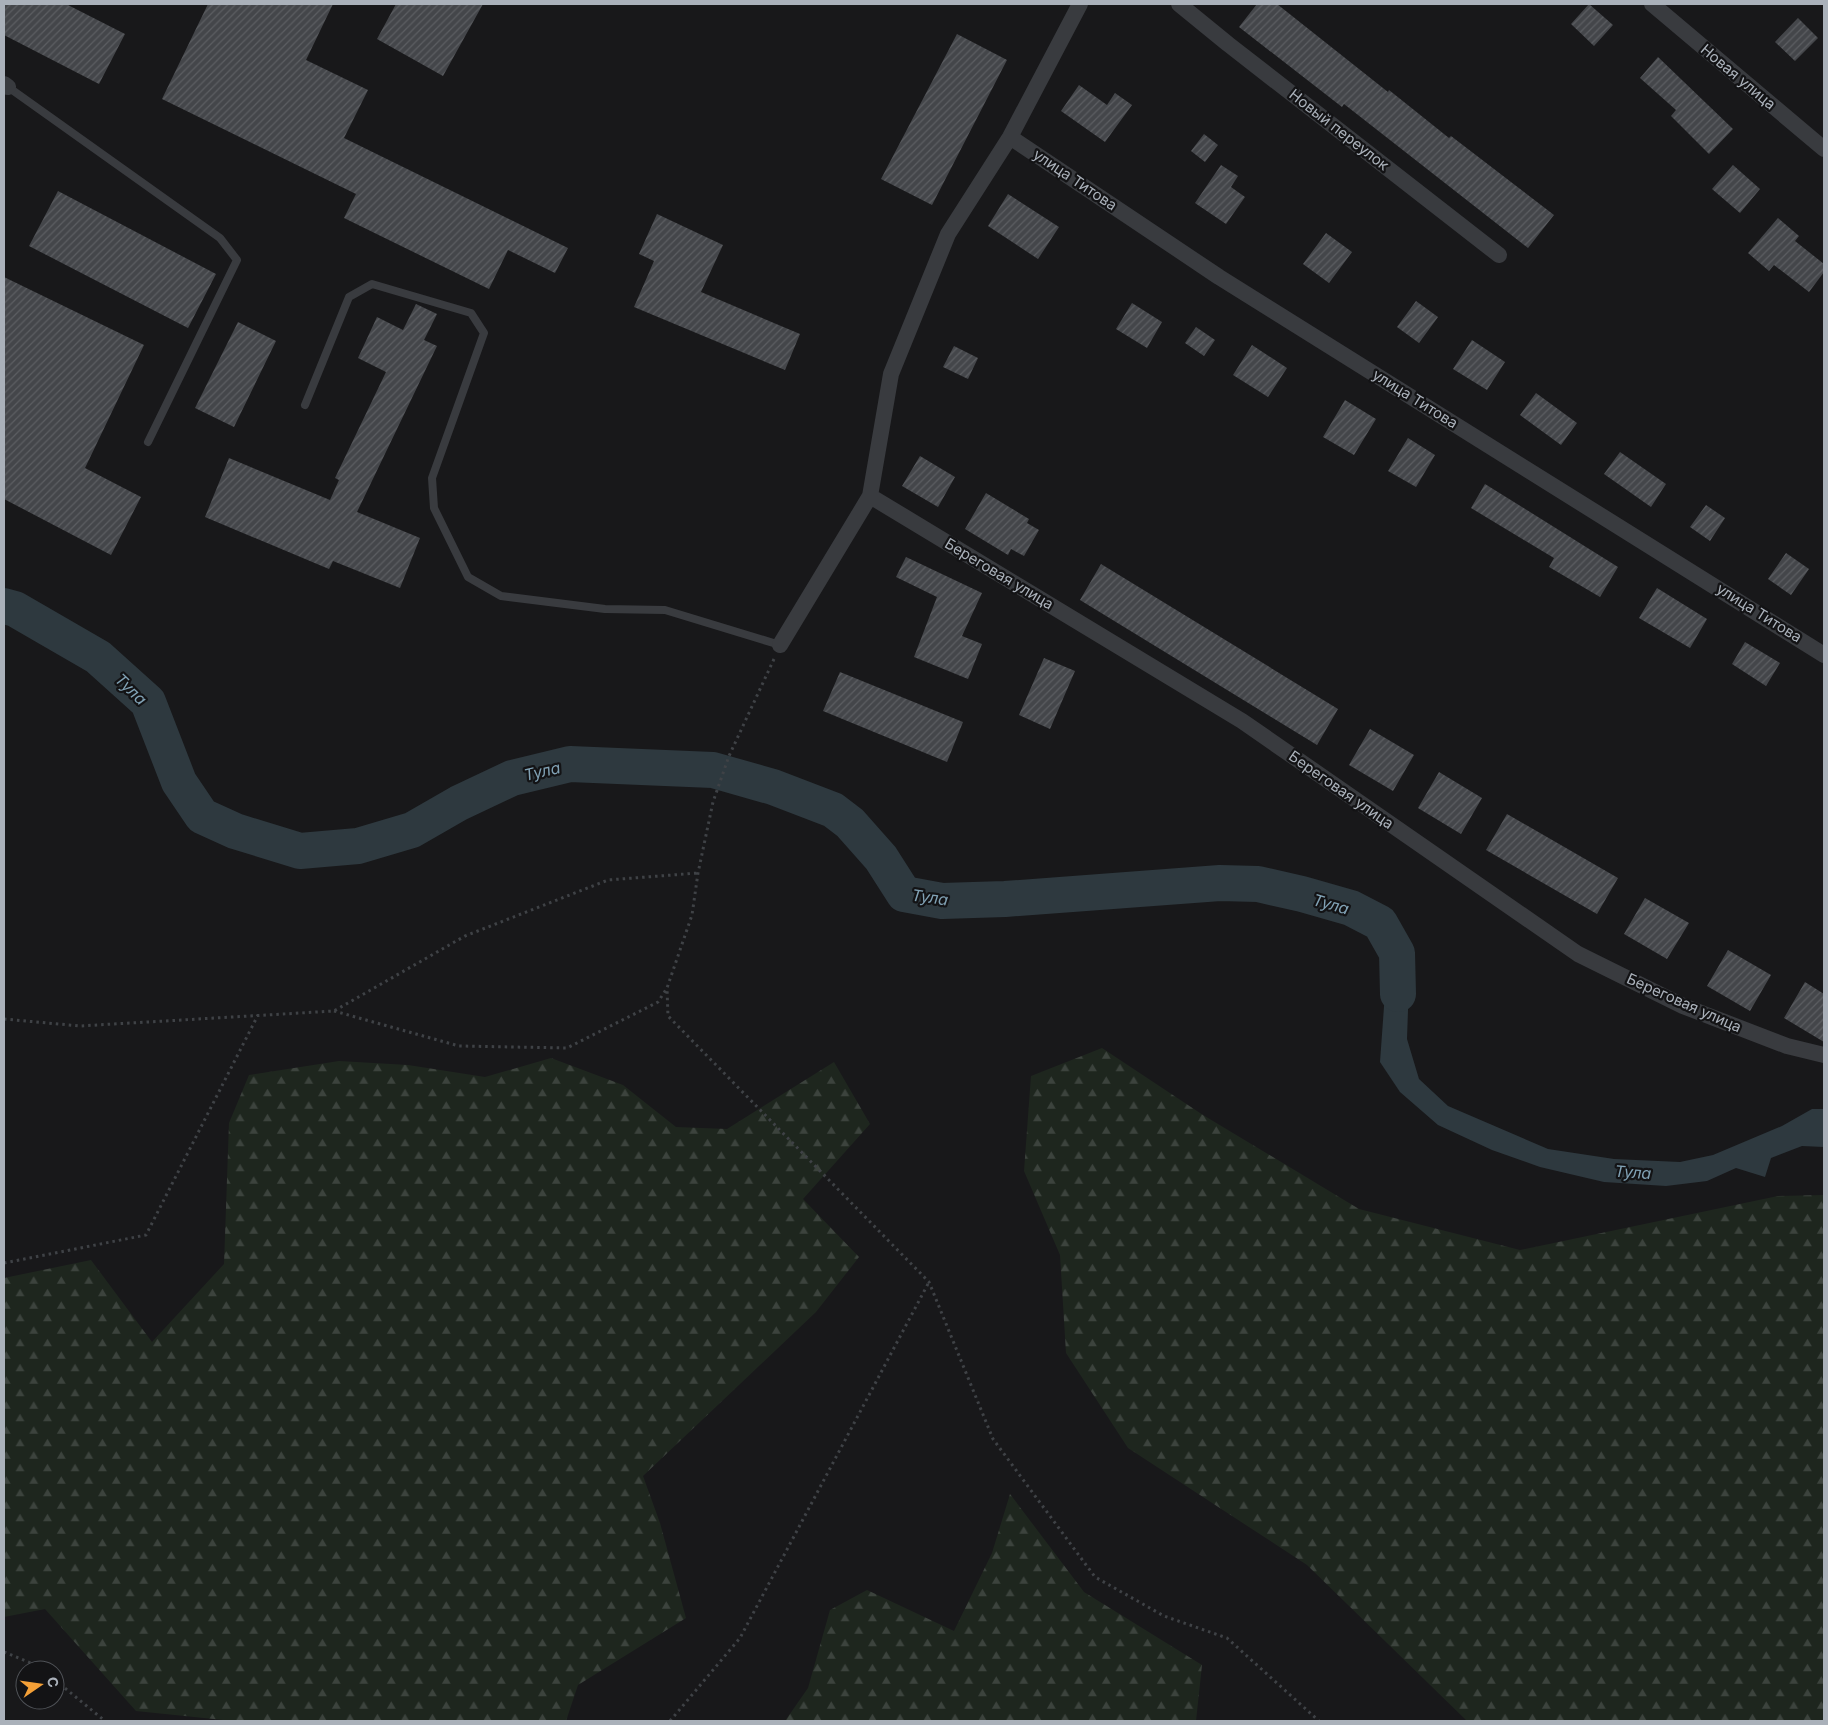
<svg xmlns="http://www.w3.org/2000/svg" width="1828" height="1725" font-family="Inter,sans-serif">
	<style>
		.forest { fill: url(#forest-firs) }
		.water { fill: #2e393f }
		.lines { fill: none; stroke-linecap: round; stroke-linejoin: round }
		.river { stroke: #2e393f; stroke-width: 36 }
		.building { fill: url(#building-hatch) }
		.path { stroke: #3f4246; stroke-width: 3; stroke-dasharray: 2.5 4; stroke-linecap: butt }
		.lane { stroke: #393b3f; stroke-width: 8 }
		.street { stroke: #393b3f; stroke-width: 16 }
		.labels { text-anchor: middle; stroke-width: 4.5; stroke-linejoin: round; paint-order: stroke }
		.street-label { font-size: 15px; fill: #aab1ba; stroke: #131315 }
		.water-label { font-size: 16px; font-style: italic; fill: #81a2b5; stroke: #131315 }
	</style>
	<defs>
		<pattern id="forest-firs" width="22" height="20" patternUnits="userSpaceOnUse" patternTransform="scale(1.25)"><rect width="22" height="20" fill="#1e261e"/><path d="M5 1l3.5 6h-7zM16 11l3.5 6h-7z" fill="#3c433d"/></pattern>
		<pattern id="building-hatch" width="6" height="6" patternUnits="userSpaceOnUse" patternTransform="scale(1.25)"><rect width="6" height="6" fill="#44464a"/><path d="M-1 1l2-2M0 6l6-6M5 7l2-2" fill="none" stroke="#5c5e62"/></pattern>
	</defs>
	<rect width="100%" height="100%" fill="#18181a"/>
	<path class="forest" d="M1102,1048L1203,1115L1359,1209L1520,1250L1778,1196L1824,1195V1721H1467L1307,1565L1128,1448L1066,1353L1060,1255L1024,1171L1031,1076Z
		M551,1058L623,1085L676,1127L727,1129L834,1062L870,1124L803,1199L859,1257L816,1312L643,1476L660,1523L686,1618L578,1685L566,1721H233L136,1711L45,1609L4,1617V1278L91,1260L152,1342L224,1264L229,1123L249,1075L339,1061L408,1065L485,1077Z
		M1010,1494L1084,1592L1202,1665L1196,1721H785L808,1688L830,1610L867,1590L954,1631L992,1553Z"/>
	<path class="water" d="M1403,943L1410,953L1407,1039L1419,1079L1448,1106L1548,1149L1614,1159L1680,1162L1713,1155L1782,1126L1812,1109H1824V1147L1802,1146L1771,1158L1765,1177L1736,1168L1707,1181L1666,1186L1604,1182L1540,1167L1492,1150L1438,1125L1400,1092L1380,1062L1386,979L1385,954Z"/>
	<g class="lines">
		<path class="river" d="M4,606L15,609L98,657L148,702L179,782L202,816L235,831L300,851L358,846L412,830L459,803L512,778L570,764L713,770L773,787L833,810L850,823L881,858L904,894L942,901L1005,899L1220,883L1258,884L1302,894L1351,908L1380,923L1397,953L1398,994"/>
	</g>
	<path class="building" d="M4,4H66L125,34L99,84L4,35Z
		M208,4H333L306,60L368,90L344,138L568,248L555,273L508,250L489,289L344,218L356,194L162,99Z
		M396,4H483L443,76L377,39Z
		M1257,4H1277L1388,92L1389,90L1449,138L1451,136L1554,215L1528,248L1344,104L1342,107L1239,27Z
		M1589,4L1613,25L1594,46L1571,24Z
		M1798,18L1818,38L1795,61L1775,42Z
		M957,34L1007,60L932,205L881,179Z
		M1658,57L1733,129L1709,154L1671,116L1676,110L1640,78Z
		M1079,85L1107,105L1115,93L1132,105L1105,142L1061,111Z
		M1204,134L1218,145L1205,162L1191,151Z
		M1221,165L1238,176L1231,187L1245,197L1226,224L1195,203Z
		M1733,165L1760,189L1740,213L1712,189Z
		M58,191L216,274L188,328L29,246Z
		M1008,194L1059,227L1038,259L988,226Z
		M657,214L723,245L701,292L800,334L785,370L634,307L654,261L639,254Z
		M1778,218L1799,236L1795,241L1824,264V272L1809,292L1774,265L1769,271L1748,253Z
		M1326,233L1352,252L1329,283L1303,264Z
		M4,277L144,345L85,468L141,497L111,555L4,499Z
		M1416,301L1438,317L1419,343L1397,327Z
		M1132,303L1162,322L1147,348L1116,329Z
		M416,304L437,314L424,340L437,346L357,512L420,538L400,588L333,561L329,569L205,517L229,458L330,500L339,480L335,478L386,372L358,358L377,317L403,330Z
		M238,322L276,341L234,427L195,408Z
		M1196,327L1215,340L1204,356L1185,343Z
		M1472,340L1505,362L1487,390L1453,369Z
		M1252,345L1287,368L1268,397L1233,375Z
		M954,346L978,358L968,379L943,367Z
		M1536,393L1577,423L1561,445L1520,415Z
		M1345,400L1376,419L1354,455L1323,437Z
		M1408,438L1435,455L1416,487L1388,471Z
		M1620,452L1666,484L1651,507L1604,474Z
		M920,456L955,477L938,507L902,486Z
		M1485,484L1618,567L1600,597L1549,567L1554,558L1471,508Z
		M986,493L1029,519L1027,523L1039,530L1024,556L1011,549L1008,555L965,529Z
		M1706,505L1725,518L1710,541L1690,527Z
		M1786,553L1809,569L1791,595L1768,579Z
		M906,557L982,593L962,636L982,644L968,679L914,657L937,597L896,577Z
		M1101,564L1338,709L1317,745L1080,600Z
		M1657,588L1707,619L1690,648L1639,618Z
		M1745,642L1780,663L1766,686L1732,664Z
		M1044,658L1075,671L1050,729L1019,715Z
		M840,672L963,722L947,762L823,711Z
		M1370,729L1414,755L1393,791L1349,765Z
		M1439,772L1482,798L1461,834L1418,808Z
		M1507,814L1618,878L1597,914L1486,850Z
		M1645,898L1689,923L1667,959L1624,934Z
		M1728,950L1771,975L1750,1011L1707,986Z
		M1805,982L1824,994V1042L1784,1018Z"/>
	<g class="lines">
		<path class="path" d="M774,659L729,756L713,802L698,873L692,915L667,988L668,1016L929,1282L993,1439L1095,1577L1164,1616L1227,1638L1319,1721
			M334,1011L459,1046L567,1048L658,1002L667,988
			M4,1019L80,1026L334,1011L465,936L608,880L698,873
			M4,1263L146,1235L258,1015
			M4,1652L38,1666L43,1670
			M55,1680L105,1721
			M670,1721L740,1638L929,1282"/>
		<path class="lane" d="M8,87L220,238L237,260L148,442
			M305,405L349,297L372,284L471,313L484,333L432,478L434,508L468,577L501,596L605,609L665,610L780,645"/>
		<path class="street" d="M1179,4L1228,44L1499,255
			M1652,4L1824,149
			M4,84L8,87
			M1010,137L1219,277L1824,655
			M870,496L1242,721L1578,954L1683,1006L1787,1046L1824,1055
			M780,645L870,496L891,374L948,234L1010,137L1080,4"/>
	</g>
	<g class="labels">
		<g class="street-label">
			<text transform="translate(1738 77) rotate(40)" y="5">Новая улица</text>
			<text transform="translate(1339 130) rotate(38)" y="5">Новый переулок</text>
			<text transform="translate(1075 180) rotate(34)" y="5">улица Титова</text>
			<text transform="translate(1415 399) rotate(32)" y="5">улица Титова</text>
			<text transform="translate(999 574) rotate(31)" y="5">Береговая улица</text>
			<text transform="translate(1759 613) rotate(32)" y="5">улица Титова</text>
			<text transform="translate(1341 790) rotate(35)" y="5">Береговая улица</text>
			<text transform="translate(1684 1003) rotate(24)" y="5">Береговая улица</text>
		</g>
		<g class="water-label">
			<text transform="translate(131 689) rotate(44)" y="6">Тула</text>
			<text transform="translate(542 771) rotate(-13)" y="6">Тула</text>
			<text transform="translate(930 897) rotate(8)" y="6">Тула</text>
			<text transform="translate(1331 904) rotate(16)" y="6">Тула</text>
			<text transform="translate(1633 1172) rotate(4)" y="6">Тула</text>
		</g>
	</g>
	<rect width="1828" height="1725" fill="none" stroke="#aab1ba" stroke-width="10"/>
	<g transform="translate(40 1685) rotate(77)"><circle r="24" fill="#131315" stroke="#4f5257"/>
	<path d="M0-4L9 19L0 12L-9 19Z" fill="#f4a037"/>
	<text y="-8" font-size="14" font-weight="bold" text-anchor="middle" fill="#aab1ba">С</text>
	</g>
</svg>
